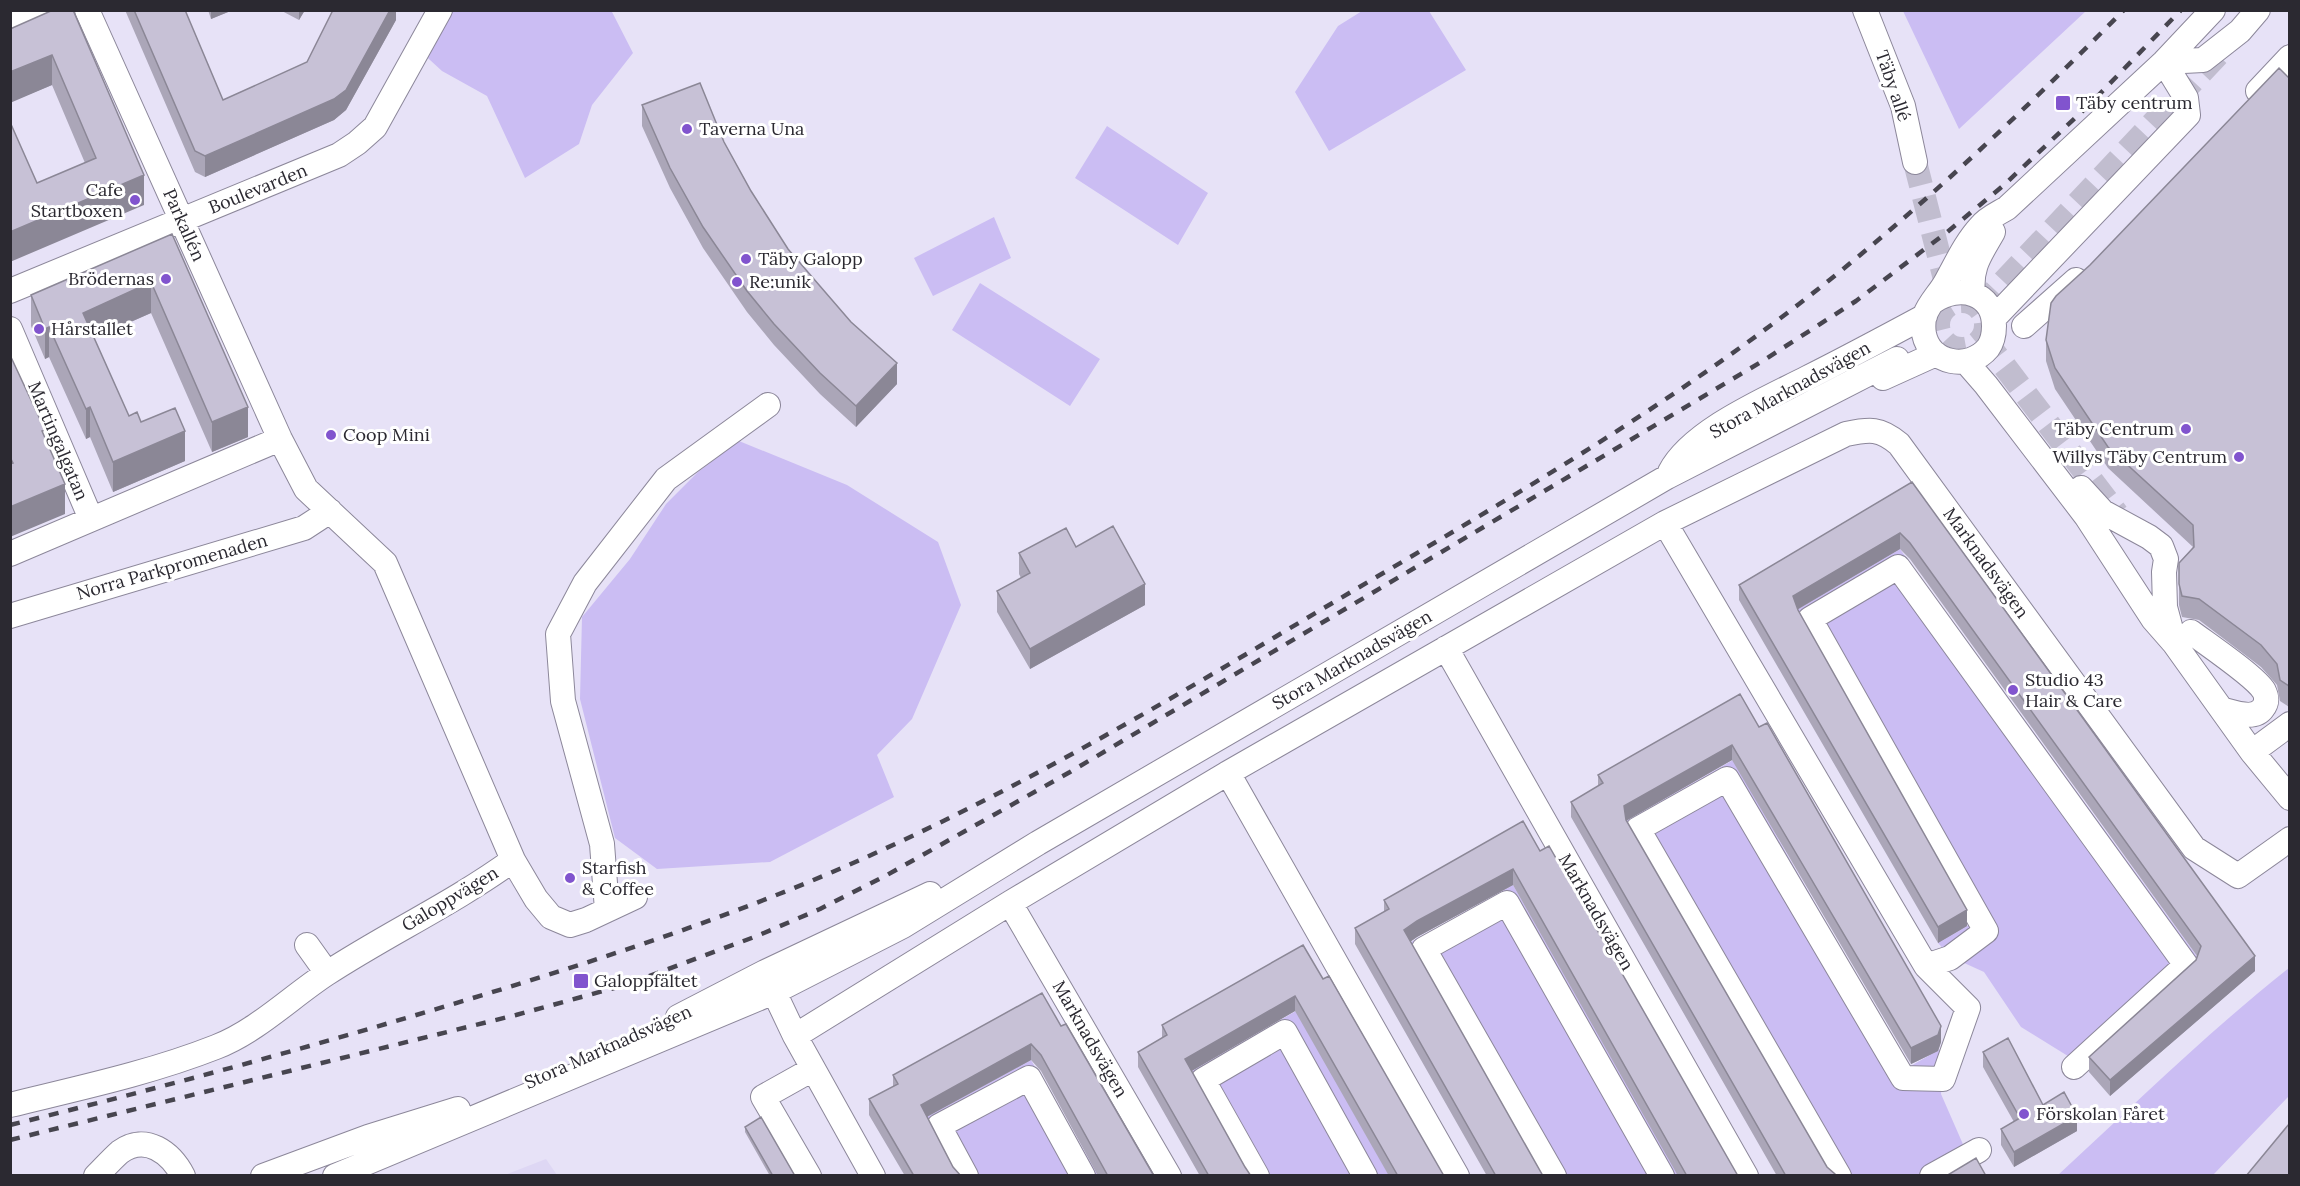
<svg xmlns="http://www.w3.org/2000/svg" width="2300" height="1186" font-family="Lora,serif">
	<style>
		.built { fill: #ded7f4 }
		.green { fill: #cbbdf3 }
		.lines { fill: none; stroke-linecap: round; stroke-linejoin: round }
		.minor-tunnel { stroke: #c1bdcf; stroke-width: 24; stroke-dasharray: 24 12; stroke-linecap: butt }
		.minor-casing { stroke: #8c879a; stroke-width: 26 }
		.minor { stroke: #fff; stroke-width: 24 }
		.rail { stroke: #47454f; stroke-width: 4.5; stroke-dasharray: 10 10; stroke-linecap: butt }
		.wall { fill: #aba6b8 }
		.shaded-wall { fill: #8b8796 }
		.building { fill: #c7c1d6; stroke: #8b8796; stroke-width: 1.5 }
		.poi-dot { fill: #8154ce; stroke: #fff; stroke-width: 2 }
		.labels { text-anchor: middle; stroke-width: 6; stroke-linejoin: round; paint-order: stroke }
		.street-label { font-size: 18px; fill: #2b2931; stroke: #fff }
		.poi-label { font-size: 18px; fill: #2b2931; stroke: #fff; text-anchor: start }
	</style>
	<rect width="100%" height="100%" fill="#e7e2f7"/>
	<path class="built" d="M546,1159L557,1175H505Z"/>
	<path class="green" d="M611,10L633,53L592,105L579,144L525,178L487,96L442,71L418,49L442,11Z
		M1362,11H1429L1466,70L1329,151L1295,92L1338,26Z
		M1903,11H2086L1959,129Z
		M1107,126L1208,193L1178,245L1075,178Z
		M994,217L1011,258L933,296L914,258Z
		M980,283L1100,359L1070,406L952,330Z
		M739,441L847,485L938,542L961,605L912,719L877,755L894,797L770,862L657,869L615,838L580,699L582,617L630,559L666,504L698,472Z
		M1900,549L2201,962L2084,1066L2021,1027L1984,972L1951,957L1938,943L1972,923L1793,612Z
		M1733,760L1909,1067L1944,1047L1941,1094L1976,1174L1827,1175L1624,822Z
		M1513,885L1678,1175H1534L1404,946Z
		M2289,968V1096L2213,1175H2058C2134,1105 2208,1032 2289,968Z
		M1296,1011L1389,1175H1242L1185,1075Z
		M1031,1060L1098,1175H952L921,1120Z"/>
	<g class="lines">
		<path class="minor-tunnel" d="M1915,162L1949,295
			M1938 325a24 24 0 1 1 48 0a24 24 0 1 1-48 0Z
			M1979,308L2223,49
			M1983,338L2117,514"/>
		<g class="minor-casing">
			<path id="minor" d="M1865,10L1903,106L1915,162
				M10,21L35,10
				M2164,62L2203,60L2240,31L2258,10
				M2258,91L2290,57
				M10,291L339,155L357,143L375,127L440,10
				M1973,294C1970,267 1980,255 1993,232
				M1934,301C1959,284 1994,292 1994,326C1994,334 1993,341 1988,348C1969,371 1930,364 1924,334C1923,329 1923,320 1925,315C1929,303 1941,292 1947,280C1957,262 1966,242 1981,226C1987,218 1999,213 2007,208L2164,62L2213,10
				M1994,318L2188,115L2186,98L2164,62
				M2024,326L2076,280
				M10,329L91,519
				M1966,362L1986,385L2086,516L2153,619L2174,643L2252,752L2290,798
				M1883,378L1936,354
				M1670,472C1691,431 1766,399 1807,378C1847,358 1886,337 1925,316
				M2081,488L2103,512L2149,537L2161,546L2166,559L2164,572L2165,607L2173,637
				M1665,523L1926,966L1968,1008L1943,1079L1903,1078L1727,779L1638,829L1839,1176
				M10,554L280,439
				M10,616L304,528L330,511
				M2191,632C2207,644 2256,677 2264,691C2267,697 2267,703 2263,708C2255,720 2235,713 2224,710
				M1446,648L1746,1176
				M2252,752L2290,724
				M1228,773L1457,1176
				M513,860L536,899L551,917L570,925L586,920L635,897
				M1010,903L1169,1176
				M607,910L602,844L563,701L558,634L585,583L666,479L768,405
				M307,945L327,973
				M1926,966L1950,958L1986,931L1810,619L1898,567L2186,965L2074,1067
				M767,977L795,1036L873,1176
				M678,1017L765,972L930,894
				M795,1036L1010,903L1228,773L1665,523L1846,434C1870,429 1880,428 1899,444L2194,848L2238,876L2290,839
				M10,1105C79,1088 150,1073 216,1047C257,1031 291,997 326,974C387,934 454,903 513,860L385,563L306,489L280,439L87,10
				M96,1176C104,1168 112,1159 120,1152C146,1133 171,1153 183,1176
				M263,1176L368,1137L458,1109
				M335,1176L774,992L903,926L1038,843L1667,477L1897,359
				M809,1176L763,1097L813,1069
				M966,1176L939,1126L1029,1078L1083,1176
				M1257,1176L1203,1080L1285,1032L1365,1176
				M1554,1176L1424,949L1507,903L1662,1176
				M1932,1176L1979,1150"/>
		</g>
		<use href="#minor" class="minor"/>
		<path class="rail" d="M10,1125C152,1090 293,1052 433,1010C550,975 666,939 779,894C964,821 1136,720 1307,618C1474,519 1644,423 1799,304C1914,215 2021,114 2124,10
			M10,1140L516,1015L625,985L757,936L820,909L887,875L1070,772L1595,461L1761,362L1856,301L1946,233L2004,185L2091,103L2181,10"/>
	</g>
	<path class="wall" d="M53,10L144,205L37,183L85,163L52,85L10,102Z
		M125,10H185L223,100L307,62L396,10V20L346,110L334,120L205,177L195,172Z
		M208,10H233L211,19Z
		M280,10H305L299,20Z
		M2289,78V707L2280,701L2277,685L2261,667L2199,620L2182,617L2179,605V563L2193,547L2108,468L2055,389L2046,361V340L2090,265Z
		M642,105L724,142L751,191L788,249L897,384L856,427L820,394L774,345L747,312L703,248L670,188L642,126Z
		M172,234L248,437L212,452L151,313L94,338L129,416L141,422L185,461L113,492L90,437L86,439L49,357L45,359L31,326V295Z
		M1912,482L2255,971L2110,1096L2089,1072V1057L2196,960L2197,956L1910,559L1900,549L1797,610L1967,926L1938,943L1739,600V585Z
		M1076,547L1145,605L1030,669L997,612V591L1021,578L1019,574V553Z
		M1759,727L1941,1042L1938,1051L1911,1064L1732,760L1626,821L1827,1167L1836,1176H1777L1571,817V802L1598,786V775Z
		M1540,851L1738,1176H1678L1513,885L1417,937L1410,942L1543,1176H1487L1355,944V928L1384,912V900Z
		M1323,979L1444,1176H1389L1295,1011L1191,1071L1245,1167L1251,1176H1200L1138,1067V1052L1162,1038V1025Z
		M1061,1026L1154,1176H1098L1041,1071L1031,1060L927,1117L953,1167L961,1176H905L869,1115V1099L893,1087V1075Z
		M1983,1052L2043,1105L2077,1131L2014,1167L2001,1145V1129L2014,1122L1983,1067Z
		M745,1127L795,1176H770L745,1132Z"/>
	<path class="shaded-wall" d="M211,10H233L211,19Z
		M299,10H305L299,20Z
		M390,10H396V20L346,110L334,120L205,177V156Z
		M52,55V85L10,103V72Z
		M144,175V205L10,262V232Z
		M151,282V313L83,343V313Z
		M49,327V357L45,359V329Z
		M897,363V384L856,427V406Z
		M90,407V437L86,439V409Z
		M248,407V437L212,452V422Z
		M185,431V461L113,492V462Z
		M65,484V514L10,537V507Z
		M1900,533V549L1793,612V596Z
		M1145,584V605L1030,669V649Z
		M1732,745V760L1624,822V806Z
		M1513,869V885L1417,937L1404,946V930L1417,921Z
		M1967,910V926L1938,943V927Z
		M2255,956V971L2110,1096V1080Z
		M1295,996V1011L1185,1075V1059Z
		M1941,1026V1042L1938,1051L1911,1064V1048Z
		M1031,1044V1060L921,1120V1105Z
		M2077,1116V1131L2014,1167V1152Z"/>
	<path class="building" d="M53,10H73L144,175L10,232V122L37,183L96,158L52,55L10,72V29Z
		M134,10H185L223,100L307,62L333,10H390L346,90L334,99L205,156L195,151Z
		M2279,68L2289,78V686L2280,680L2277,664L2261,645L2199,599L2182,596L2179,584V563L2194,547L2193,525L2108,447L2055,368L2046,340L2051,303L2056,296L2090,265Z
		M700,83L724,142L751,191L788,249L851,322L897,363L856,406L820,373L774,324L747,291L703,227L670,168L642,105Z
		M172,234L248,407L212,422L151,282L83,313L129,416L137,412L141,422L175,408L185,431L113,462L90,407L86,409L49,327L45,329L31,295Z
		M10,355L45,430L42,431L65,484L10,507V464L13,463L10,457Z
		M1912,482L2255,956L2110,1080L2089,1057L2196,960L2201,946L1910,543L1900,533L1793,596L1798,610L1967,910L1938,927L1739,585Z
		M1113,526L1145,584L1030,649L997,591L1030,573L1019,553L1066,528L1076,547Z
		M1740,694L1759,727L1767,723L1941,1026L1938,1035L1911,1048L1732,745L1624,806L1626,820L1827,1167L1835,1174L1836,1176H1786L1571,802L1603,783L1598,775Z
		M1523,821L1540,851L1549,846L1738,1176H1687L1513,869L1417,921L1404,930L1543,1176H1496L1355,928L1389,909L1384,900Z
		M1303,945L1323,979L1329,976L1444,1176H1398L1295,996L1185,1059L1245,1167L1251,1176H1209L1138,1052L1167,1035L1162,1025Z
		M1042,993L1061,1026L1066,1024L1154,1176H1108L1041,1055L1031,1044L921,1105L953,1167L961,1176H914L869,1099L898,1084L893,1075Z
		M2008,1038L2043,1105L2064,1092L2077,1116L2014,1152L2001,1129L2020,1118L1983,1052Z
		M761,1117L795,1176H773L745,1127Z
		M2289,1124V1176H2246Z
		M1976,1158L1986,1176H1946Z"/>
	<g class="poi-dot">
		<rect x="2055" y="95" width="16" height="16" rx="3"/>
		<circle cx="687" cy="129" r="6"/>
		<circle cx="135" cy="200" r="6"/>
		<circle cx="746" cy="259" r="6"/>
		<circle cx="166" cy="279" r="6"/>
		<circle cx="737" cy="282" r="6"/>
		<circle cx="39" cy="329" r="6"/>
		<circle cx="2186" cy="429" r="6"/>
		<circle cx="331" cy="435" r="6"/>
		<circle cx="2239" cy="457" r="6"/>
		<circle cx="2013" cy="690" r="6"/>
		<circle cx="570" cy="878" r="6"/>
		<rect x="573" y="973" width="16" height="16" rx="3"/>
		<circle cx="2024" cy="1114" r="6"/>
	</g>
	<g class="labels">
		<g class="street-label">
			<text transform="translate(1893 86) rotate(71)" y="6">Täby allé</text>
			<text transform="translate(258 189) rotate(-22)" y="6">Boulevarden</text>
			<text transform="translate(184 225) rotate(66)" y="6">Parkallén</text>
			<text transform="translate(1790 390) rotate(-29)" y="6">Stora Marknadsvägen</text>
			<text transform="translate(58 441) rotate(67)" y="6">Martingalgatan</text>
			<text transform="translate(1986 563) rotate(54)" y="6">Marknadsvägen</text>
			<text transform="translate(172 567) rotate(-16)" y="6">Norra Parkpromenaden</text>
			<text transform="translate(1352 660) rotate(-30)" y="6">Stora Marknadsvägen</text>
			<text transform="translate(450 899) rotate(-31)" y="6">Galoppvägen</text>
			<text transform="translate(1596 912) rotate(60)" y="6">Marknadsvägen</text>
			<text transform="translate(1090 1039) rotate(60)" y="6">Marknadsvägen</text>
			<text transform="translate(608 1047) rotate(-24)" y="6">Stora Marknadsvägen</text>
		</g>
		<g class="poi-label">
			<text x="2076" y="109">Täby centrum</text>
			<text x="699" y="135">Taverna Una</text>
			<text x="123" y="196" text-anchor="end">Cafe<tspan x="123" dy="21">Startboxen</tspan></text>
			<text x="758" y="265">Täby Galopp</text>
			<text x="154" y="285" text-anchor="end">Brödernas</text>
			<text x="749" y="288">Re:unik</text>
			<text x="51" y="335">Hårstallet</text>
			<text x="2174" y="435" text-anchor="end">Täby Centrum</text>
			<text x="343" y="441">Coop Mini</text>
			<text x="2227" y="463" text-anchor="end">Willys Täby Centrum</text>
			<text x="2025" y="686">Studio 43<tspan x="2025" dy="21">Hair &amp; Care</tspan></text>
			<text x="582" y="874">Starfish<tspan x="582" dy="21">&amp; Coffee</tspan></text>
			<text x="594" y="987">Galoppfältet</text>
			<text x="2036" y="1120">Förskolan Fåret</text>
		</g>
	</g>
	<rect width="2300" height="1186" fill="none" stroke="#2b2931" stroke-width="24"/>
</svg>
